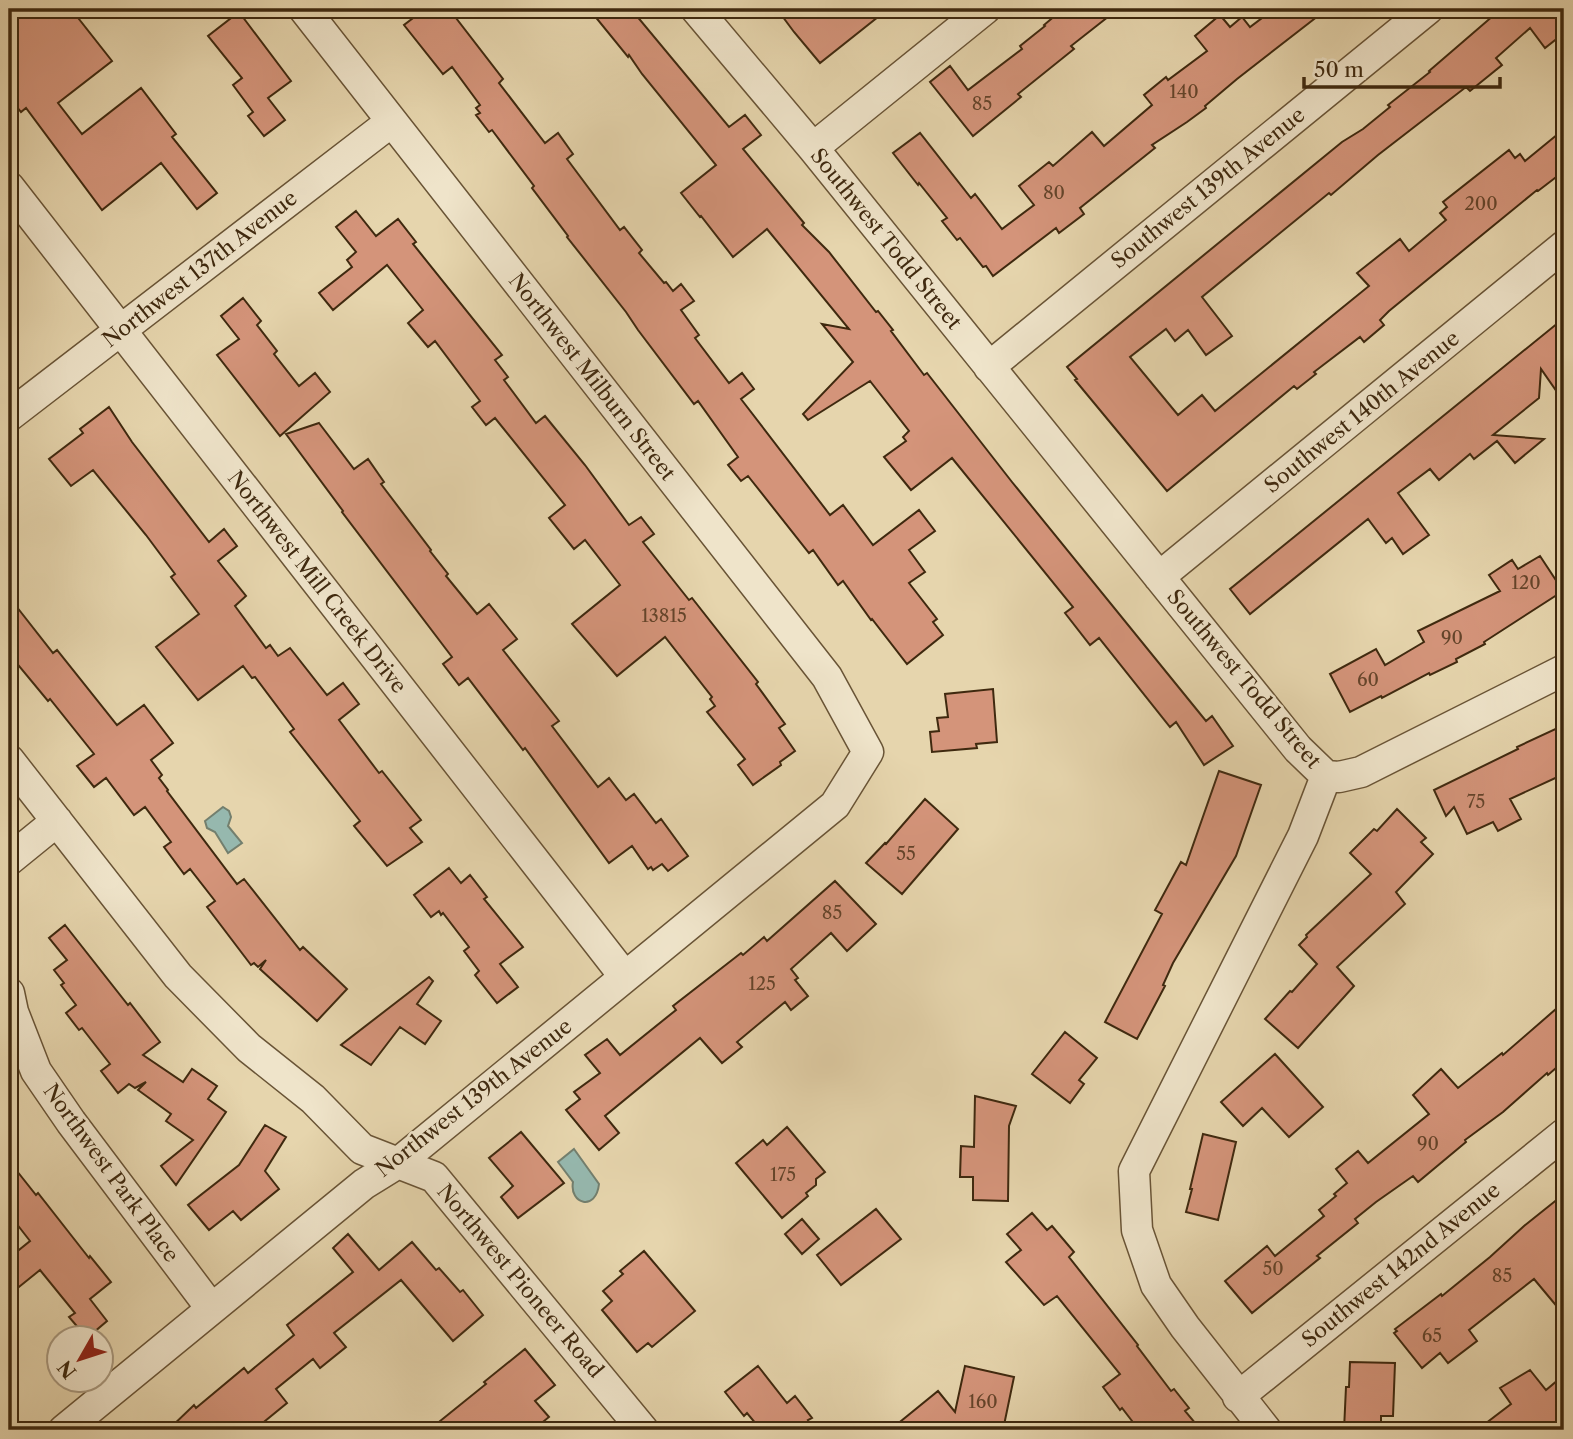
<svg xmlns="http://www.w3.org/2000/svg" width="1573" height="1439" font-family="'Libre Caslon Text',serif">
	<style>
		.water { fill: #96b8ae; stroke: #737f6e; stroke-width: 2 }
		.building { fill: #d4947a; stroke: #3f290f; stroke-width: 2 }
		.lines { fill: none; stroke-linecap: round; stroke-linejoin: round }
		.minor-casing { stroke: #695436; stroke-width: 33 }
		.minor { stroke: #efe4ca; stroke-width: 30 }
		.labels { text-anchor: middle; stroke-width: 5; stroke-linejoin: round; paint-order: stroke }
		.number-label { font-size: 18px; fill: #64442a }
		.street-label { font-size: 21px; fill: #3f290f; stroke: #efe4ca }
	</style>
	<rect width="100%" height="100%" fill="#e6d5ad"/>
	<filter id="stains"><feTurbulence type="fractalNoise" baseFrequency=".00286" numOctaves="4"/><feColorMatrix values="0 0 0 0 .2 0 0 0 0 .09 0 0 0 0 .02 0 0 0 .5 -.17"/></filter>
	<radialGradient id="worn" r=".72"><stop offset=".6" stop-color="#630" stop-opacity="0"/><stop offset="1" stop-color="#630" stop-opacity=".3"/></radialGradient>
	<path class="water" d="M223,807L229,811L231,817L228,826L242,843L228,853L215,832L207,828L205,821Z
		M574,1149L599,1184C596,1212 569,1204 573,1182L558,1162Z"/>
	<path class="building" d="M20,9H71L112,61L58,103L82,134L141,88L176,134L172,137L217,193L197,209L161,163L102,210L26,108L21,112L9,97V17Z
		M425,9H449L503,79L499,83L545,143L558,133L573,154L567,159L620,230L624,227L642,250L639,253L664,283L666,282L673,291L681,284L694,301L681,310L699,335L695,338L729,383L742,373L754,389L741,399L830,515L843,505L873,545L919,510L935,531L909,550L925,572L909,583L937,619L933,622L943,635L907,664L872,619L871,620L843,581L838,585L813,550L809,553L748,476L741,481L728,465L738,457L698,401L694,404L638,330L626,312L567,237L568,236L532,188L534,186L492,130L489,132L476,115L480,113L476,108L480,105L452,67L443,74L404,25Z
		M589,9H631L729,127L745,115L761,135L743,149L804,223L802,225L829,252L876,312L878,311L893,330L891,331L924,375L927,373L1012,482L1206,721L1212,716L1233,746L1204,765L1176,722L1170,727L1099,638L1090,645L1065,613L1073,607L952,458L911,490L884,457L906,441L903,437L909,431L870,381L808,420L803,414L853,362L822,324L849,329L767,229L733,257L701,216L700,217L681,193L716,165L642,74L629,55L628,57Z
		M777,9H888L820,63L794,32Z
		M1063,9H1118L1071,46L1074,49L1018,94L1021,97L973,136L930,82L950,66L968,90L1022,49L1020,46L1045,26L1044,25Z
		M1274,9H1327L1237,79L1205,106L1206,108L1187,122L1152,145L1155,148L1080,208L1084,214L1059,233L1056,228L993,276L986,266L983,267L960,238L957,240L942,221L947,218L919,183L918,185L893,153L920,133L971,198L975,194L1002,229L1034,205L1019,186L1049,162L1053,166L1092,132L1104,146L1152,105L1144,95L1166,77L1168,80L1207,51L1195,36L1220,15L1230,27L1242,17L1250,27Z
		M1501,9H1553L1564,23V33L1545,48L1530,28L1496,58L1502,65L1470,91L1466,87L1378,155L1331,195L1329,193L1202,297L1232,336L1206,355L1188,330L1175,341L1166,329L1130,357L1178,415L1202,395L1215,411L1369,286L1357,273L1400,239L1409,251L1446,220L1440,213L1447,207L1443,202L1509,150L1515,158L1520,154L1525,161L1564,129V171L1538,191L1537,190L1389,311L1380,320L1384,325L1364,342L1360,337L1314,372L1316,374L1297,389L1294,386L1167,491L1075,380L1077,379L1067,367L1342,142L1363,129L1390,107L1388,105L1430,72L1429,71Z
		M239,12L291,81L268,98L285,120L264,136L248,116L253,112L233,85L242,78L208,36Z
		M356,211L376,236L398,219L416,242L413,244L502,355L495,360L508,377L504,380L536,423L545,416L585,465L629,525L641,517L654,534L643,542L689,600L692,598L758,682L756,684L785,724L779,728L795,751L780,762L781,765L753,785L738,765L745,759L707,712L715,706L710,699L712,697L665,637L617,676L572,624L620,585L585,540L574,549L549,518L565,505L495,418L486,425L472,407L480,401L435,341L428,347L408,323L423,310L387,265L333,310L319,293L352,267L347,260L356,252L336,227Z
		M243,298L261,321L257,325L277,351L274,354L299,386L315,373L330,392L280,436L217,355L239,339L221,316Z
		M1564,318V402L1541,369L1539,398L1493,435L1544,439L1515,463L1497,441L1474,459L1470,454L1439,480L1430,469L1398,493L1429,535L1403,554L1392,538L1386,543L1368,519L1250,614L1230,589Z
		M109,407L132,442L209,542L224,529L237,546L218,561L246,596L235,606L266,648L270,645L278,656L290,648L327,695L343,683L359,704L339,720L379,773L382,771L421,820L410,828L422,842L387,866L354,826L360,821L290,732L294,729L255,677L252,678L243,666L198,700L156,647L199,614L171,577L175,574L146,535L93,470L71,486L49,459L83,433L80,429Z
		M319,423L354,469L368,459L384,482L381,484L431,550L430,551L448,574L446,576L477,614L489,604L517,639L503,650L559,721L552,726L598,787L609,778L626,800L634,794L656,823L661,819L688,856L668,871L662,864L653,870L651,867L648,869L632,846L609,863L525,748L523,750L468,678L459,685L443,664L452,657L342,512L343,511L286,434Z
		M1540,556L1563,591L1484,642L1485,644L1456,659L1457,662L1430,675L1429,673L1382,698L1381,696L1350,712L1330,674L1376,649L1385,665L1424,642L1418,631L1500,591L1489,575L1512,560L1518,569Z
		M9,597L53,653L57,650L117,725L144,705L173,743L151,760L162,775L159,778L168,790L167,791L237,884L244,879L300,950L303,947L347,989L317,1021L260,969L266,960L258,967L254,963L251,965L207,907L215,901L190,869L184,874L164,847L171,842L145,807L134,815L106,778L94,787L77,766L94,754L50,699L48,701L9,654Z
		M993,689L997,742L976,744L977,748L932,752L930,732L939,731L937,718L948,717L945,694Z
		M1564,725V774L1510,799L1521,819L1498,831L1493,822L1467,834L1454,807L1446,816L1434,790L1518,749L1517,747Z
		M1219,771L1261,785L1236,856L1173,963L1163,985L1165,986L1137,1039L1105,1022L1162,914L1155,910L1181,862L1186,865Z
		M925,799L958,829L902,894L866,863L885,843L886,844Z
		M1397,809L1426,838L1421,842L1433,854L1396,892L1405,904L1337,967L1354,986L1298,1048L1265,1019L1290,991L1292,992L1317,964L1299,945L1307,937L1306,935L1371,874L1350,853L1374,829L1377,831Z
		M449,868L461,883L470,875L487,897L484,899L523,947L500,964L518,987L497,1003L475,975L479,971L464,951L469,947L443,913L441,915L439,911L431,917L414,895Z
		M835,881L876,924L847,951L831,933L791,969L798,978L795,980L808,996L791,1010L785,1002L737,1042L742,1047L722,1063L700,1038L605,1116L619,1133L599,1150L566,1110L580,1099L574,1092L600,1073L585,1055L607,1039L620,1055L676,1010L673,1006L741,953L743,955L764,937L767,941Z
		M65,925L128,1005L130,1003L160,1042L143,1055L183,1082L192,1069L217,1086L208,1099L226,1112L176,1185L161,1166L193,1140L166,1121L171,1114L138,1090L146,1082L135,1088L129,1084L118,1093L101,1071L110,1064L82,1028L79,1030L66,1013L76,1005L61,985L64,983L54,970L67,960L49,938Z
		M429,977L433,981L417,1004L441,1021L425,1044L400,1027L371,1065L341,1045Z
		M1564,1002V1061L1548,1075L1547,1073L1503,1112L1465,1140L1466,1142L1418,1182L1413,1176L1376,1202L1355,1219L1358,1223L1317,1256L1320,1258L1252,1313L1225,1281L1267,1246L1275,1256L1324,1216L1319,1210L1336,1196L1334,1194L1347,1183L1336,1169L1358,1151L1368,1163L1429,1114L1413,1095L1441,1069L1458,1088L1502,1053L1503,1055Z
		M1065,1032L1097,1058L1079,1080L1084,1084L1070,1103L1032,1074Z
		M1275,1054L1323,1107L1289,1137L1262,1108L1243,1126L1221,1102Z
		M975,1096L1016,1106L1009,1126L1008,1201L973,1200V1177H960L961,1146L974,1147Z
		M265,1125L286,1137L265,1171L279,1189L241,1220L233,1211L209,1230L188,1205L239,1165Z
		M787,1127L825,1172L816,1179V1185L806,1193L808,1196L782,1218L736,1163L763,1140L767,1145Z
		M521,1132L564,1183L518,1218L501,1197L513,1186L489,1158Z
		M1203,1134L1236,1142L1218,1220L1186,1212L1192,1189H1190Z
		M9,1161L36,1195L38,1193L89,1258L90,1256L111,1282L90,1299L107,1321L87,1338L69,1317L75,1313L40,1270L9,1295V1258L30,1241L9,1214Z
		M1564,1194V1315L1534,1279L1469,1330L1477,1341L1448,1363L1440,1353L1422,1368L1394,1333L1397,1331L1395,1329L1441,1294L1442,1296L1490,1257L1524,1226Z
		M876,1209L901,1239L841,1285L817,1255Z
		M1032,1213L1047,1230L1052,1226L1074,1252L1069,1257L1138,1345L1137,1346L1171,1391L1174,1389L1189,1408L1185,1411L1201,1430H1139L1122,1408L1120,1410L1103,1387L1120,1374L1057,1296L1044,1305L1006,1262L1021,1250L1007,1234Z
		M802,1219L819,1239L802,1254L785,1234Z
		M348,1234L379,1270L412,1242L436,1270L439,1268L460,1292L463,1290L483,1315L453,1341L401,1280L334,1333L346,1347L320,1368L313,1359L276,1389L287,1403L254,1430H168L194,1405L196,1408L244,1368L248,1373L294,1335L287,1325L353,1272L333,1248Z
		M644,1251L695,1311L652,1347L648,1343L637,1352L602,1310L612,1301L603,1291L623,1274L620,1271Z
		M525,1349L555,1385L535,1401L549,1417L533,1430H429L486,1384L484,1382Z
		M1350,1362L1395,1363L1393,1416H1381V1430H1344L1346,1387H1349Z
		M758,1366L787,1403L795,1396L812,1418L808,1420L816,1430H761L747,1413L744,1416L725,1392Z
		M965,1366L1014,1377L1003,1430H890L938,1391L955,1412Z
		M1530,1370L1546,1390L1564,1375V1430H1477L1511,1404L1500,1388Z"/>
	<g class="lines">
		<g class="minor-casing">
			<path id="minor" d="M696,9L813,148L1298,749L1326,776L1303,836L1134,1171L1137,1230L1156,1285L1185,1327L1266,1430
				M813,148L985,9
				M9,187L625,977
				M989,367L1428,9
				M9,416L391,122
				M1159,577L1564,246
				M9,760L178,976L249,1048L313,1099L362,1149L434,1177L643,1430
				M1326,776L1339,777L1361,772L1564,670
				M9,860L57,821
				M9,993L13,1012L36,1071L71,1122L211,1308
				M1238,1397L1564,1134
				M64,1430L364,1184L398,1163L835,805L868,752L827,677L304,9"/>
		</g>
		<use href="#minor" class="minor"/>
	</g>
	<g class="labels">
		<g class="number-label">
			<text x="1184" y="98">140</text>
			<text x="982" y="110">85</text>
			<text x="1054" y="199">80</text>
			<text x="1481" y="210">200</text>
			<text x="1526" y="589">120</text>
			<text x="664" y="622">13815</text>
			<text x="1452" y="644">90</text>
			<text x="1368" y="686">60</text>
			<text x="1476" y="808">75</text>
			<text x="906" y="860">55</text>
			<text x="832" y="919">85</text>
			<text x="762" y="990">125</text>
			<text x="1428" y="1150">90</text>
			<text x="783" y="1181">175</text>
			<text x="1273" y="1275">50</text>
			<text x="1502" y="1282">85</text>
			<text x="1432" y="1342">65</text>
			<text x="983" y="1408">160</text>
		</g>
		<g class="street-label">
			<text transform="translate(1208 188) rotate(-39)" y="7">Southwest 139th Avenue</text>
			<text transform="translate(886 239) rotate(51)" y="7">Southwest Todd Street</text>
			<text transform="translate(200 269) rotate(-38)" y="7">Northwest 137th Avenue</text>
			<text transform="translate(592 377) rotate(52)" y="7">Northwest Milburn Street</text>
			<text transform="translate(1362 412) rotate(-39)" y="7">Southwest 140th Avenue</text>
			<text transform="translate(317 582) rotate(52)" y="7">Northwest Mill Creek Drive</text>
			<text transform="translate(1244 679) rotate(50)" y="7">Southwest Todd Street</text>
			<text transform="translate(474 1098) rotate(-38)" y="7">Northwest 139th Avenue</text>
			<text transform="translate(111 1173) rotate(54)" y="7">Northwest Park Place</text>
			<text transform="translate(1401 1265) rotate(-39)" y="7">Southwest 142nd Avenue</text>
			<text transform="translate(520 1281) rotate(50)" y="7">Northwest Pioneer Road</text>
		</g>
	</g>
	<rect width="1573" height="1439" fill="none" stroke="#e6d5ad" stroke-width="35"/>
	<rect x="10" y="10" width="1552" height="1418" fill="none" stroke="#3f290f" stroke-width="3.5"/>
	<rect x="18" y="18" width="1538" height="1404" fill="none" stroke="#3f290f" stroke-width="2"/>
	<g transform="translate(80 1359) rotate(231)"><circle r="33" fill="#efe4ca" stroke="#a9997f" stroke-width="2"/>
	<path d="M0-5L12 26L0 18L-12 26Z" fill="#8f2418"/>
	<text y="-10" font-size="19" font-weight="bold" text-anchor="middle" fill="#3f290f">N</text>
	</g>
	<path d="M1304 77v10h196v-10" fill="none" stroke="#3f290f" stroke-width="3.5"/>
	<text x="1314" y="77" font-size="21" fill="#3f290f" stroke="#efe4ca" stroke-width="5" paint-order="stroke">50 m</text>
	<rect width="100%" height="100%" filter="url(#stains)"/>
	<rect width="100%" height="100%" fill="url(#worn)"/>
</svg>
